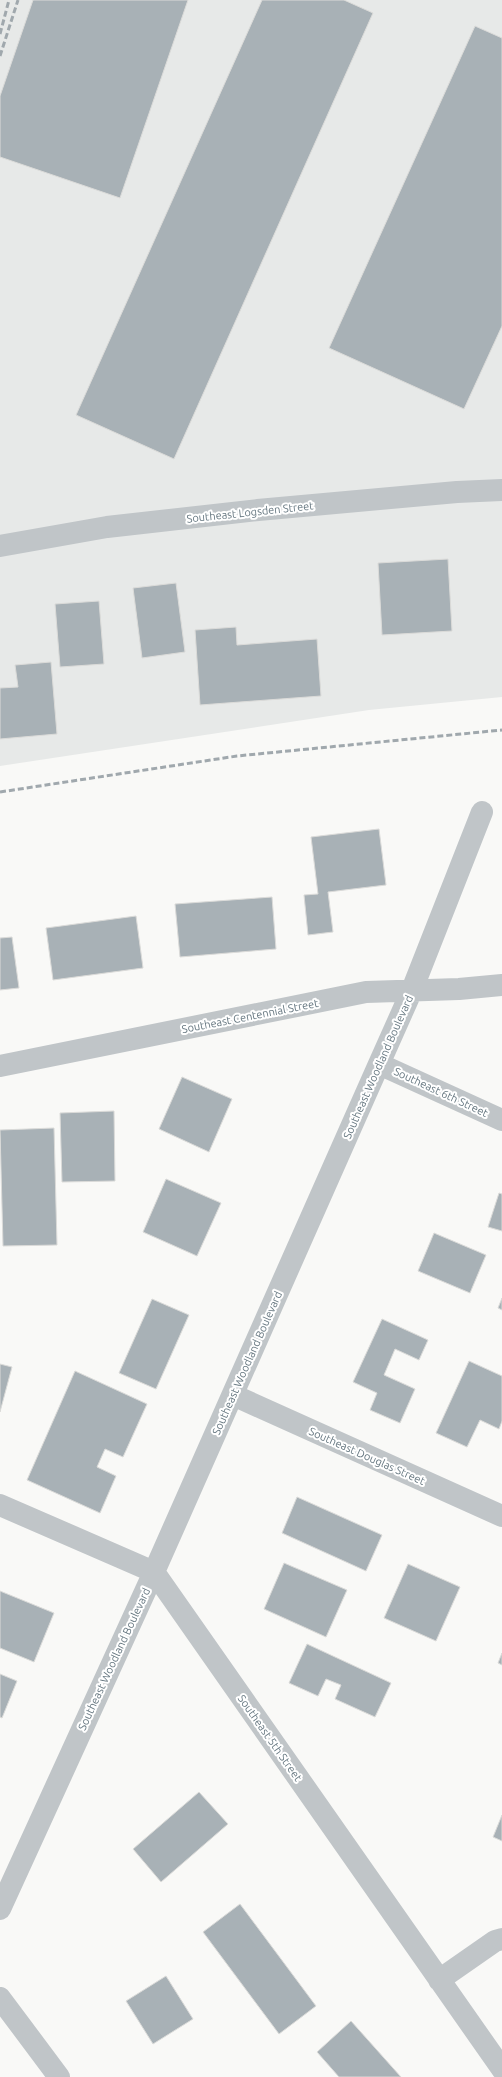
<svg xmlns="http://www.w3.org/2000/svg" width="502" height="2077" font-family="Ubuntu,sans-serif">
	<style>
		.built { fill: #e7e9e8 }
		.building { fill: #a8b1b6; stroke: #dbdbd9 }
		.lines { fill: none; stroke-linecap: round; stroke-linejoin: round }
		.minor { stroke: #c0c5c8; stroke-width: 22 }
		.rail { stroke: #a0a8ad; stroke-width: 3; stroke-dasharray: 6 3; stroke-linecap: butt }
		.labels { text-anchor: middle; stroke-width: 4; stroke-linejoin: round; paint-order: stroke }
		.street-label { font-size: 11px; fill: #667780; stroke: #fff }
	</style>
	<rect width="100%" height="100%" fill="#f9f9f7"/>
	<path class="built" d="M0,0H502V697L369,710L0,766Z"/>
	<path class="building" d="M33,0H188L120,198L0,157V96Z
		M262,0H344L373,13L174,459L76,415Z
		M475,26L502,38V326L464,409L329,348Z
		M448,559L452,631L382,635L378,563Z
		M176,583L185,652L142,658L133,588Z
		M99,601L104,664L60,667L55,604Z
		M236,627L237,645L317,639L321,696L200,705L195,630Z
		M51,662L57,734L0,739V688L18,687L15,665Z
		M379,829L386,885L328,892L333,932L308,935L304,895L318,894L311,837Z
		M272,897L276,949L180,957L175,904Z
		M136,916L143,968L53,980L46,928Z
		M12,937L19,988L0,990V938Z
		M182,1077L232,1099L209,1152L159,1129Z
		M114,1111L115,1181L62,1182L60,1113Z
		M54,1128L57,1245L3,1246L0,1130Z
		M166,1179L221,1203L197,1256L143,1232Z
		M499,1193L502,1194V1231L488,1227Z
		M434,1233L486,1255L470,1293L418,1271Z
		M502,1298V1310L498,1308Z
		M152,1299L189,1315L156,1389L119,1373Z
		M382,1319L428,1340L419,1360L395,1349L384,1375L415,1389L400,1423L370,1410L377,1393L353,1382Z
		M469,1361L502,1376V1421L499,1429L480,1420L467,1447L436,1433Z
		M0,1364L12,1367L0,1412Z
		M75,1371L147,1404L123,1457L105,1449L97,1467L116,1476L100,1513L27,1480Z
		M297,1497L382,1535L366,1571L282,1533Z
		M284,1563L347,1590L326,1637L264,1609Z
		M408,1564L460,1587L436,1641L384,1618Z
		M0,1591L54,1613L34,1662L0,1648Z
		M307,1644L391,1683L375,1717L335,1699L341,1685L326,1679L318,1696L289,1683Z
		M502,1653V1665L498,1663Z
		M0,1674L17,1681L2,1718L0,1717Z
		M199,1792L228,1824L161,1882L133,1849Z
		M502,1815V1841L493,1837Z
		M240,1904L316,2006L279,2034L203,1932Z
		M166,1976L193,2019L153,2044L126,2001Z
		M351,2021L401,2077H339L317,2052Z"/>
	<g class="lines">
		<path class="minor" d="M0,546L107,527L258,510L457,492L502,490
			M379,1064L502,1120
			M0,1066L366,992L459,989L502,985
			M233,1395L502,1516
			M0,1505L154,1572L502,2069
			M0,1909L154,1572L379,1064L412,990L482,812
			M439,1980L495,1941L502,1939
			M0,1998L59,2077"/>
		<path class="rail" d="M0,34L9,0
			M0,56L18,0
			M0,792L237,756L502,730"/>
	</g>
	<g class="labels">
		<g class="street-label">
			<text transform="translate(250 512) rotate(-6)" y="4">Southeast Logsden Street</text>
			<text transform="translate(250 1016) rotate(-11)" y="4">Southeast Centennial Street</text>
			<text transform="translate(378 1067) rotate(-66)" y="4">Southeast Woodland Boulevard</text>
			<text transform="translate(441 1092) rotate(25)" y="4">Southeast 6th Street</text>
			<text transform="translate(247 1363) rotate(-66)" y="4">Southeast Woodland Boulevard</text>
			<text transform="translate(367 1456) rotate(24)" y="4">Southeast Douglas Street</text>
			<text transform="translate(114 1659) rotate(-65)" y="4">Southeast Woodland Boulevard</text>
			<text transform="translate(270 1738) rotate(55)" y="4">Southeast 5th Street</text>
		</g>
	</g>
</svg>
